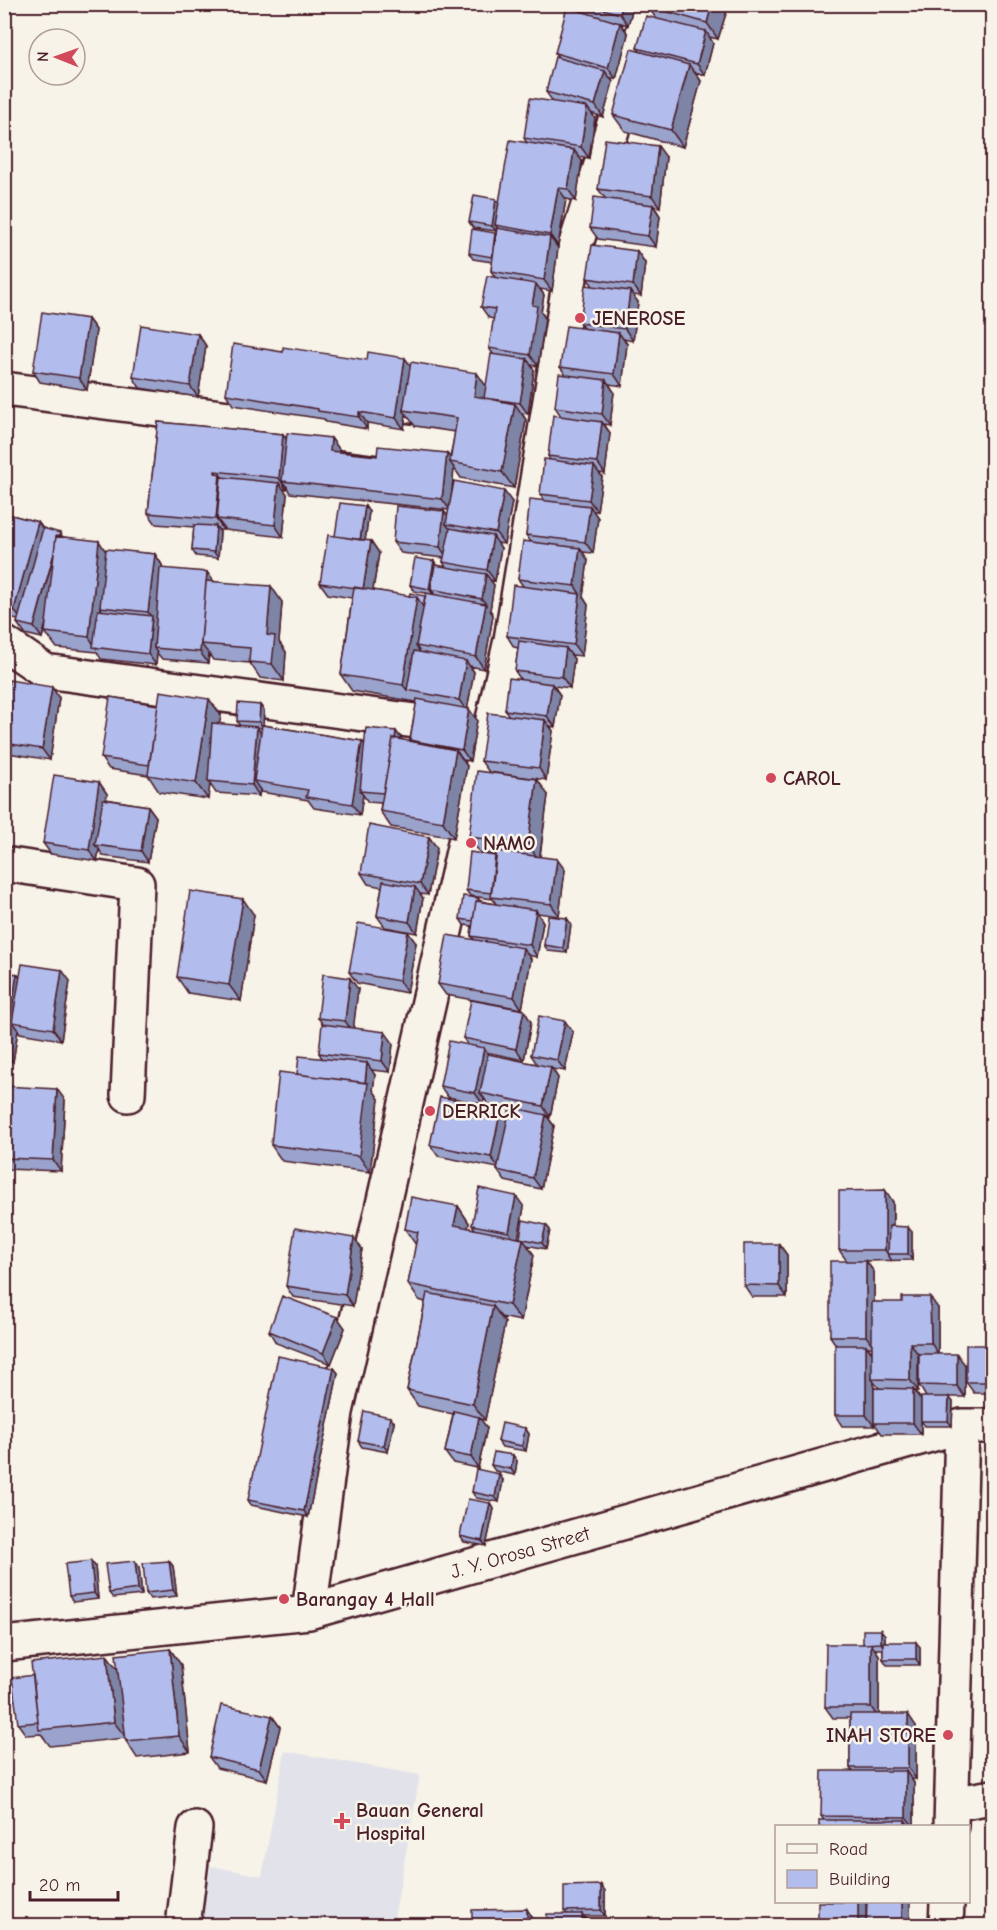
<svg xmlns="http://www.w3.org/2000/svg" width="997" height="1930" font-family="'Comic Neue',sans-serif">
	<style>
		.built { fill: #e2e3ea }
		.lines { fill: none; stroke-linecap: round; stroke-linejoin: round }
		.minor-casing { stroke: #4a1f2b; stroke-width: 38 }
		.minor { stroke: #f7f3e8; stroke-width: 33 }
		.wall { fill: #99a3cc; stroke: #4a1f2b; stroke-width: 1.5; fill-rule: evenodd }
		.shaded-wall { fill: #7d84a6; stroke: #4a1f2b; stroke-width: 1.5 }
		.building { fill: #b2bded; stroke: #4a1f2b; stroke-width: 1.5 }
		.poi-dot { fill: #d1495b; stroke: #f7f3e8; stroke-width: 2 }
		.labels { text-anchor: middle; stroke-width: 5; stroke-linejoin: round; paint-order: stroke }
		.poi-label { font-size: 20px; font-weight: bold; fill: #4a1f2b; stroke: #f7f3e8; text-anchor: start }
		.street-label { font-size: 20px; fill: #4a1f2b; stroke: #f7f3e8 }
	</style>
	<rect width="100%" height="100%" fill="#f7f3e8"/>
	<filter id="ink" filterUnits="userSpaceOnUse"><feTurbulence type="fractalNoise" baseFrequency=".0167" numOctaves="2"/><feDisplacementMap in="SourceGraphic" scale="12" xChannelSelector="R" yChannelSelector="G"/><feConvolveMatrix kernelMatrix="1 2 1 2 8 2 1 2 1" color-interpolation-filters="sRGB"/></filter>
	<g filter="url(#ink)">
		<path class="built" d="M285,1751L420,1775L393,1925H201L211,1866L262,1876Z"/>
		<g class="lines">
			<g class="minor-casing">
				<path id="minor" d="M4,389L461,448
					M4,643L45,671L415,721
					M4,864L137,884L128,1095
					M309,1612L336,1412L511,640L575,247L652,4
					M4,1644L309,1612L962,1426H992
					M952,1804L992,1797
					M951,1826L962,1426
					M183,1926L195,1828
					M946,1926L947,1902"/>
			</g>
			<use href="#minor" class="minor"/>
		</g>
		<path class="wall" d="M577,4H634L628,25L621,23L628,34L616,79L609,77L613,82L603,117L591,113L595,118L589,158L578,156L582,161L576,201L566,199L558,246H557L558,248L552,291L540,289L544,295L541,312L545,318L538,366L531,365L534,370L528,414L522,413L526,420L514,488L461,478L454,468L452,492L512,502L504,544L497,543L501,548L495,581L490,580L494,585L490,610L493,615L484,669L470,666L474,672L467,709L477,720L470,761L463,760L467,766L454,838L391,827L380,811L381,803L368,802L363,795L360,815L314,808L308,800L261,792L260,790L259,796L216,793L210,784L208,799L159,792L148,775L109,769L101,758L221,715L219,724L240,726L237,721L260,705L264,710L263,725L362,741L364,744L402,740L411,742L410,740L417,702L352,691L341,675L352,598L328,594L320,583L335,536L369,512L365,541H371L379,553L373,590L409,596H425L426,593L414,591L410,585L434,561L437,565L446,567L443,562L444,558L401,553L393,542L448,516L449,510L290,493L287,487L286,489H283L287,494L283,537L225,530L224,528L223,530H219L220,532L218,558L196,556L192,550L194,527L156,524L148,513L158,422L283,434L287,439L331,438L339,449V452L377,456L450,458L455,432L415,426L406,414L404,429L367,423V429L326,422L324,419L233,405L226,394L283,352L410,365L486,386L493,354L489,348L494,319L489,318L481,307L495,277L491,271L492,262L473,259L469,253L496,235L497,228V227L496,231L473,228L469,222L499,203L527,143L524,138L553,102L546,92L558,57L555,53L582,12ZM257,728H262L261,734Z
			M647,4H729L718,39L709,37L713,43L705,75L695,72L701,81L683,147L625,131L613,115L640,51L637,48L656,18L647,6Z
			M666,157L660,207L654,206L660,216L656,247L598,239L590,228L605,198L598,189Z
			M637,251L645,263L641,296L632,295L638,302L633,341L624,339L627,344L622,386L609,384L614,392L610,425L604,424L610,433L605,474L599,473L602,477L597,511H593L598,518L593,553L582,552L588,560L583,597L588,605L582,656L571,655L574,659L570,688L554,686L560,695L555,727L550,726L553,731L546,780L489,772L481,761L509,716L505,710L521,680L515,671L518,648L514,647L507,636L523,586L518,579L531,542L526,535L545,501L540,494L550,460L548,456L561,416L555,407L566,375L560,367L583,328L580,323L593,286L587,278Z
			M88,319L96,330L87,390L40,382L33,371Z
			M198,334L206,346L198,397L140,388L133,377Z
			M4,513L38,522L43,529L63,537L105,550L155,554L162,565V569L213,581L282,602L279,642L286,652L284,681L260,678L250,663L213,660L209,654L208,663L162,659L157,653L156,665L101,659L97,652L57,648L45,632L47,620L42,638L25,634L17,623L18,620L4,617Z
			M59,698L50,760L8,753L4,749V743Z
			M99,782L107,794L106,799L148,806L156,817L148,862L103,856L99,849L97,861L51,854L43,843Z
			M548,795L540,857L565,870L559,916L537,913L543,922L537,957L527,955L531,959L522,1009L446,995L438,984L474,939L471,936L472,926L464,925L460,919L478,898L481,901L496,904L493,899L470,896L466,890L497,857V855L480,853L469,837Z
			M429,837L437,848L428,895L420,894L423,898L417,933L385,927L377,916L382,887L368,884L361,873Z
			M254,915L241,1001L188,993L177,977Z
			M571,924L567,953L548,951L544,945Z
			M416,943L407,993L357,983L349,972Z
			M4,972L17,974L20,977L70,981L61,1040L20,1033L18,1030L13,1062L4,1061Z
			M358,989L353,1028L393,1043L390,1072L371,1070L375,1075L373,1090L379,1099L370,1172L282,1161L271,1145L297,1074L322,1058L319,1053L323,1024L318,1018Z
			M531,1022L524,1060L486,1052L488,1055L537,1064L531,1055L573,1032L565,1071L552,1069L558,1078L550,1117L547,1116L554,1126L541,1189L505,1181L497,1170L498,1168L438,1156L430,1145L508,1119L510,1109L488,1104L484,1098L483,1104L448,1097L440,1086L468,1045L463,1038Z
			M4,1086L65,1100L61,1171L4,1169Z
			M885,1190L893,1202V1226L912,1232V1260L866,1261L874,1272V1302L938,1308V1354L965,1365V1397H949L953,1402L952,1426H925L921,1421V1415V1434H882L874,1423L879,1388L874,1382V1426H842L835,1415L836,1345L830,1336L847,1261L839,1250ZM868,1347H872V1353ZM918,1354H920L919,1385L926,1397L921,1400L915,1391H918Z
			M458,1206L469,1223L468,1228L475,1229L472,1225L524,1207L518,1238H520L546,1225L550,1230L546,1249L527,1245L534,1255L521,1321L501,1317L505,1323L485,1420L480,1419L487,1428L478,1468L453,1463L445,1452L453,1414L418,1406L407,1390L425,1302L419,1300L408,1284L416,1245L405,1229Z
			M779,1244L787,1255V1297H752L744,1285Z
			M362,1249L353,1306L293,1297L286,1286Z
			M337,1317L345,1328L331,1364L276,1343L269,1331Z
			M993,1345V1393H974L966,1382Z
			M334,1368L338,1373L308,1517L251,1505L248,1500Z
			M394,1422L388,1452L362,1447L358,1441Z
			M525,1428L529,1434L526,1451L502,1447L498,1441Z
			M517,1461L515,1475L495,1471L491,1465Z
			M503,1480L499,1502L476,1498L472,1492Z
			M490,1503L494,1509L486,1546L464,1542L460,1536Z
			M91,1561L95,1566L98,1599L73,1602L69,1596Z
			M135,1561L139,1567L142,1595L113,1598L109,1593Z
			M169,1561L173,1566L177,1596L150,1599L146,1593Z
			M885,1635V1642L920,1647V1665H887L883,1659V1649H875L879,1655V1714L916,1726V1779H912L914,1783V1827H819L824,1820L821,1816L852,1771L850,1768V1718H833L825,1707L863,1644Z
			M170,1649L181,1665L190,1752L137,1758L126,1741L125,1738L50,1746L41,1734L26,1735L18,1724L33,1675L107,1655L118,1670Z
			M272,1716L280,1727L267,1780L217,1768L209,1757Z
			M601,1885L605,1891V1916H584L590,1925L567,1914L564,1911Z"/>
		<path class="shaded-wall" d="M623,4H634L628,25L620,14Z
			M712,4H729L718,39L707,23Z
			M620,23L628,34L616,79L608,68Z
			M706,31L713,43L705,75L697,64Z
			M689,65L701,81L683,147L671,130Z
			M605,71L613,82L603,117L595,105Z
			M587,107L595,118L589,158L581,147Z
			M658,146L666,157L660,207L652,196Z
			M574,150L582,161L576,201L568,189Z
			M558,188L566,199L558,246L550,235Z
			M496,199L500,205L495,225L497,227L496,231L492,226Z
			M653,205L660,216L656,247L648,236Z
			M550,237L558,248L552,291L544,280Z
			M637,251L645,263L641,296L633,285Z
			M536,284L544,295L541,312L545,318L538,366L530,355L532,305Z
			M630,291L638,302L633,341L625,329Z
			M4,299L11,309L4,353Z
			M88,319L96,330L87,390L79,378Z
			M619,333L627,344L622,386L614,374Z
			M198,334L206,346L198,397L190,386Z
			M405,358L413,369L403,410L406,414L404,429L396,418Z
			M527,359L534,370L528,414L520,403Z
			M477,373L488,389L487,401L474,396Z
			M606,380L614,392L610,425L602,414Z
			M515,404L526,420L514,488L502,472Z
			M359,412L367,423V429L359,417Z
			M602,422L610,433L605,474L597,462Z
			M283,434L291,446L282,481L287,487L286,489L279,478Z
			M331,438L339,449L338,463L330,451Z
			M447,453L453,462H450L454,468L450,510L442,499Z
			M594,466L602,477L597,511L589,500Z
			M215,471L220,478V474L228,485L217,519L224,528L223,530L216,519Z
			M279,483L287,494L283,537L275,525Z
			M504,491L512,502L504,544L496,533Z
			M365,506L369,512L364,548L360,542Z
			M590,506L598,518L593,553L585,542Z
			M444,511L452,522L446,524L451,530L448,559L440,547Z
			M38,522L46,533L22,621L14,610Z
			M216,526L220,532L218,558L214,552Z
			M60,533L67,544L42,638L34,627Z
			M493,536L501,548L495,581L487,570Z
			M99,541L110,558L100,607L104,613L96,648L89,637Z
			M371,541L379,553L371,601L363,590Z
			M580,548L588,560L583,597L588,605L582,656L574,645L580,594L575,586Z
			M155,554L162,565L154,648L157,653L156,665L148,654L152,618L148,612Z
			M434,561L438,567L431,589L434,593L433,594L429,589Z
			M207,572L215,583L201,644L209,654L208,663L200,652Z
			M486,574L494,585L490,610L493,615L484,669L476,657L486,604L482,599Z
			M271,586L282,602L279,642L286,652L284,681L272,664L267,635Z
			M417,597L424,607L416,646L422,655L407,690L403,685Z
			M566,648L574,659L570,688L562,677Z
			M466,661L474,672L467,711L459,700Z
			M552,684L560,695L555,727L547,716Z
			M52,687L59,698L50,760L42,749Z
			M209,699L221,715L211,782L208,781L210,784L208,799L196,783Z
			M260,705L264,710L263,728L259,722Z
			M469,709L477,720L470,761L462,750Z
			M545,720L553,731L546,780L539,768Z
			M257,727L264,738L254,781L260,790L259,796L252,785Z
			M396,731L404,742L388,793Z
			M362,741L370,752L360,791L363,795L360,815L352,804Z
			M456,750L467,766L454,838L443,822Z
			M537,779L548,795L539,861L528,844Z
			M99,782L107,794L99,845H95L99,849L97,861L89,850Z
			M148,806L156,817L148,862L141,851Z
			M429,837L437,848L428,895L420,884Z
			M557,859L565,870L559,916L551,904Z
			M415,887L423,898L417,933L409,922Z
			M243,899L254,915L241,1001L229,985Z
			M536,910L543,922L537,957L530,945Z
			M567,918L571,924L567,953L563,948Z
			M408,932L416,943L407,993L399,981Z
			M523,948L531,959L522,1009L514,997Z
			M62,970L70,981L61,1040L53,1029Z
			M17,974L25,985L12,1022L18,1030L13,1062L5,1051Z
			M350,978L358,989L353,1032L345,1021Z
			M524,1010L531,1022L524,1060L516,1049Z
			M565,1021L573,1032L565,1071L557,1060Z
			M385,1032L393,1043L390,1072L382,1061Z
			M484,1048L491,1059L480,1093L484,1098L483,1104L475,1093Z
			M367,1063L375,1075L373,1090L379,1099L370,1172L359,1156Z
			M551,1067L558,1078L550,1117L543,1106Z
			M57,1089L65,1100L61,1171L53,1160Z
			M501,1109L509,1121L499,1168L491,1157Z
			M546,1115L554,1126L541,1189L533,1178Z
			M885,1190L893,1202L892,1254H888L892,1261L885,1250Z
			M516,1196L524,1207L517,1244L509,1232Z
			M458,1206L469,1223L465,1241L454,1225Z
			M546,1225L550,1230L546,1249L542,1243Z
			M908,1227L912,1232V1260L908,1254Z
			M354,1238L362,1249L353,1306L345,1295Z
			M523,1239L534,1255L521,1321L509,1305Z
			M779,1244L787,1255V1297L779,1286Z
			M866,1261L874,1272V1347L866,1336Z
			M930,1297L938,1308V1354L931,1343Z
			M493,1306L505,1323L485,1420L473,1404Z
			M337,1317L345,1328L331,1364L323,1353Z
			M910,1343L918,1354V1391L910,1380Z
			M866,1345L874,1356L872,1379L874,1382V1426L866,1415Z
			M957,1354L965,1365V1397L957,1386Z
			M334,1368L338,1373L308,1517L304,1511Z
			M913,1389L921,1400V1434L913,1423Z
			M949,1397L953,1402L952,1426L948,1421Z
			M390,1417L394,1422L388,1452L384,1446Z
			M479,1417L487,1428L478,1468L471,1457Z
			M525,1428L529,1434L526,1451L522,1446Z
			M513,1455L517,1461L515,1475L511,1469Z
			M499,1474L503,1480L499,1502L495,1497Z
			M490,1503L494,1509L486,1546L482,1541Z
			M91,1561L95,1566L98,1599L94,1593Z
			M135,1561L139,1567L142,1595L138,1589Z
			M169,1561L173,1566L177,1596L173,1590Z
			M881,1630L885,1635V1649L881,1643Z
			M916,1642L920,1647V1665L916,1659Z
			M871,1644L879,1655V1719L871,1707Z
			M170,1649L181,1665L190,1752L179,1736Z
			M107,1655L119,1671L126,1738L114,1722Z
			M908,1714L916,1726V1779L908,1768Z
			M272,1716L280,1727L267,1780L259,1769Z
			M906,1771L914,1783V1827L906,1817Z
			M905,1820L910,1827H905Z
			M601,1885L605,1891V1916L601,1910Z
			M858,1902H866V1926H858Z
			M902,1902H910V1926H902Z
			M527,1909L534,1920V1926H527Z
			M582,1914L590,1925L582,1926Z"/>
		<path class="building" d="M586,4H623L620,14Z
			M647,4H712L707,23L647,6Z
			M567,7L620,23L608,68L555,53Z
			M646,16L706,31L697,64L637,48Z
			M631,49L689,65L671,130L613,115Z
			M555,57L605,71L595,105L546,92Z
			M530,98L587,107L581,147L524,138Z
			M605,139L658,146L652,196L598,189Z
			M510,140L574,150L568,189L558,188L550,235L495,225Z
			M474,195L496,199L492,226L469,222Z
			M594,197L653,205L648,236L590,228Z
			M497,228L550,237L544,280L491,271Z
			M472,229L495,233L492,257L469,253Z
			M592,245L637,251L633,285L587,278Z
			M487,276L536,284L532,305L537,306L530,355L489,348L495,309L481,307Z
			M585,285L630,291L625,329L580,323Z
			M42,312L88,319L79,378L33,371Z
			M141,325L198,334L190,386L133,377Z
			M566,326L619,333L614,374L560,367Z
			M233,344L283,352V347L367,360L368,352L405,358L396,418L359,412V417L318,411V409L226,394Z
			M491,354L527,359L520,403L484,398Z
			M411,362L477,373L474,396L515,404L502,472L450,462L457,418L403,410Z
			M559,374L606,380L602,414L555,407Z
			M553,415L602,422L597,462L548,456Z
			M158,422L283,434L279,478L215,471V473L220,474L216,519L148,513Z
			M287,433L331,438L330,451L377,456L378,446L447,453L442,499L282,481Z
			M544,459L594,466L589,500L540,494Z
			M221,477L279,483L275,525L217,519Z
			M454,481L504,491L496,533L446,524Z
			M530,499L590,506L585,542L526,535Z
			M340,503L365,506L360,540L335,536Z
			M396,506L444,511L440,547L393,542Z
			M4,513L38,522L14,610L4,608Z
			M194,525L216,526L214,552L192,550Z
			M43,528L60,533L59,537L56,536L54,553L34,627L17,623Z
			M450,528L493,536L487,570L443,562Z
			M328,535L371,541L363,589L320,583Z
			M56,536L99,541L89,637L45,632Z
			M523,541L580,548L575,586L518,579Z
			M106,549L155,554L148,612L100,607Z
			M415,558L434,561L429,589L410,585Z
			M435,565L486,574L482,599L431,589Z
			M160,568L207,572L200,652L154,648Z
			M206,581L271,586L267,635L275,636L272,664L249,662L250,648L201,644Z
			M513,585L580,594L574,645L507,636Z
			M354,587L417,597L403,685L341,675Z
			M410,593L425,596L423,607L417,597L409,596Z
			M426,593L486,604L476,657L416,646Z
			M98,610L152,616L148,654L93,647Z
			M519,641L566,648L562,677L515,671Z
			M414,651L466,661L459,700L407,690Z
			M509,678L552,684L547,716L505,710Z
			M9,680L52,687L42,749L4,743V713Z
			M160,691L209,699L196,783L148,775Z
			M110,697L158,705L149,765L101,758Z
			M417,699L469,709L462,750L410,740Z
			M238,703L260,705L259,722L237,721Z
			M488,713L545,720L539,768L481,761Z
			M212,723L257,727L252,785L208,781Z
			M262,725L362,741L352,804L306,797L308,790L254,781Z
			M366,728L396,731L395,739L393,738L383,793L360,791Z
			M393,738L456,750L443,822L380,811Z
			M477,771L537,779L528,844L469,837Z
			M54,775L99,782L89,850L43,843Z
			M103,799L148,806L141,851L95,845Z
			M369,825L429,837L420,884L361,873Z
			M497,851L557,859L551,904L491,897Z
			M470,852L495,856L491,893L466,890Z
			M383,881L415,887L409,922L377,916Z
			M190,891L243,899L229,985L177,977Z
			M463,896L478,898V901H476L473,921L460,919Z
			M476,901L536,910L530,945L471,936Z
			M548,916L567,918L563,948L544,945Z
			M358,923L408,932L399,981L349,972Z
			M447,935L523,948L514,997L438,984Z
			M22,964L62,970L53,1029L12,1022Z
			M4,972L17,974L5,1051H4Z
			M323,974L350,978L345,1021L318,1018Z
			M471,1000L524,1010L516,1049L463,1038Z
			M539,1016L565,1021L557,1060L531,1055Z
			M322,1024L385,1032L382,1061L319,1053Z
			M449,1041L484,1048L475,1093L440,1086Z
			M488,1054L551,1067L543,1106L480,1093Z
			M299,1056L367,1063L365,1083L297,1074Z
			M279,1072L368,1083L359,1156L271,1145Z
			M4,1086L57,1089L53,1160L4,1158Z
			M440,1097L501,1109L491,1157L430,1145Z
			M510,1107L546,1115L533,1178L497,1170Z
			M479,1188L516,1196L509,1232L472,1225Z
			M885,1190V1250H839V1191Z
			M411,1197L458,1206L454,1225L523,1239L509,1305L408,1284L418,1232L405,1229Z
			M523,1220L546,1225L542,1243L520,1238Z
			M889,1226L908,1227V1254H888Z
			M295,1228L354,1238L345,1295L286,1286Z
			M744,1244H779V1286L744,1285Z
			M830,1261H866V1336H830Z
			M427,1293L493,1306L473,1404L407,1390Z
			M282,1296L337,1317L323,1353L269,1331Z
			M902,1297H930L931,1343H910V1380L872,1379V1302H902Z
			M835,1345H866V1415H835Z
			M966,1345H993V1382H966Z
			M919,1354H957V1386L919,1385Z
			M278,1356L334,1368L304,1511L248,1500Z
			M874,1388L913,1389V1423H874Z
			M921,1397H949L948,1421H921Z
			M364,1411L390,1417L384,1446L358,1441Z
			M454,1411L479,1417L471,1457L445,1452Z
			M502,1423L525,1428L522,1446L498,1441Z
			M494,1452L513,1455L511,1469L491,1465Z
			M476,1469L499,1474L495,1497L472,1492Z
			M468,1499L490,1503L482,1541L460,1536Z
			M91,1561L94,1593L69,1596L65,1564Z
			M135,1561L138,1589L109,1593L105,1564Z
			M169,1561L173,1590L146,1593L143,1563Z
			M863,1630H881V1643L863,1644Z
			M883,1642H916V1659H883Z
			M826,1644H871V1707H825Z
			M170,1649L179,1736L126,1741L116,1655Z
			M107,1655L114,1722L39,1730L31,1663Z
			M33,1675L38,1722L18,1724L12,1678Z
			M221,1705L272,1716L259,1769L209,1757Z
			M850,1714H908V1768H850Z
			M822,1771H906V1817L821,1816Z
			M819,1820H905V1827H819Z
			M601,1885V1910L564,1911V1886Z
			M818,1902H858V1926H818Z
			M867,1902H902V1926H866Z
			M527,1909V1926H472V1910Z
			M547,1914H582V1926H547Z"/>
	</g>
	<g class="poi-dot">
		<circle cx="580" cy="318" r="6"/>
		<circle cx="771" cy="778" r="6"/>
		<circle cx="471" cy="843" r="6"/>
		<circle cx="430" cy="1111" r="6"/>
		<circle cx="284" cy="1599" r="6"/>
		<circle cx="948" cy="1735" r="6"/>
		<path d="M339 1812h6v6h6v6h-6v6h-6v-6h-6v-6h6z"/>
	</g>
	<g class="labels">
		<g class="poi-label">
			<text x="592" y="325">JENEROSE</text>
			<text x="783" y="785">CAROL</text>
			<text x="483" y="850">NAMO</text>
			<text x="442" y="1118">DERRICK</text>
			<text x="296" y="1606">Barangay 4 Hall</text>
			<text x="936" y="1742" text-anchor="end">INAH STORE</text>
			<text x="356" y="1817">Bauan General<tspan x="356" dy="23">Hospital</tspan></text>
		</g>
		<g class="street-label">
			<text transform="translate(520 1552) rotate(-16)" y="7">J. Y. Orosa Street</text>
		</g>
	</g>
	<rect width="997" height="1930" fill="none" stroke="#f7f3e8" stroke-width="24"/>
	<rect x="12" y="12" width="973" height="1906" fill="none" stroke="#4a1f2b" stroke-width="2" filter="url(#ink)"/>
	<rect x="775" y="1825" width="195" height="78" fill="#f7f3e8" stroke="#b29e9c" stroke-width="1.5"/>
	<rect x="787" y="1844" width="30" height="9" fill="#f7f3e8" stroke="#b29e9c" stroke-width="1.5"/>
	<text x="829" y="1855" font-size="18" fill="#4a1f2b">Road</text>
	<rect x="787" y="1870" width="30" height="18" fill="#b2bded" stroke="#b29e9c" stroke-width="1.5"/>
	<text x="829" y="1885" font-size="18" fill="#4a1f2b">Building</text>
	<g transform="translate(57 57) rotate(271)"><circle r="28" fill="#f7f3e8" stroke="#b29e9c" stroke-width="1.5"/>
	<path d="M0-4.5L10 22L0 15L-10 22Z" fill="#d1495b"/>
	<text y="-9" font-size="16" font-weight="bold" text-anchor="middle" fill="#4a1f2b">N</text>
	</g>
	<path d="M30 1891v9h88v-9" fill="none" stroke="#4a1f2b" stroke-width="3"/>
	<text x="39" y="1891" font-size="18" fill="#4a1f2b" stroke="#f7f3e8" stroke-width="4.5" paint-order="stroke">20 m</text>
</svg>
